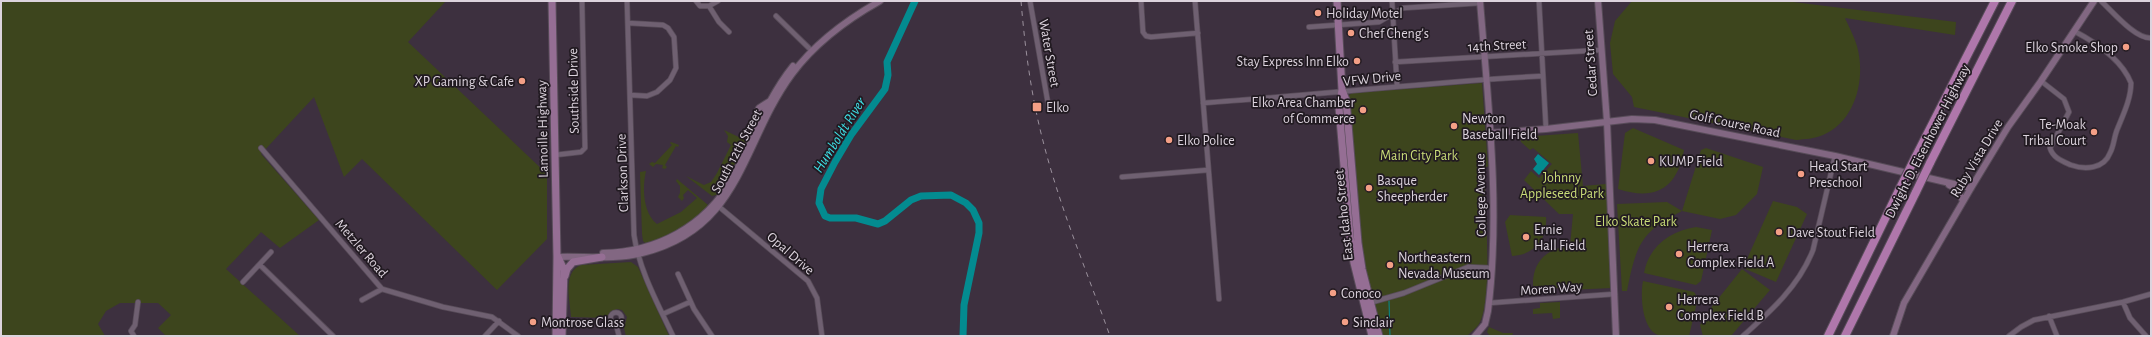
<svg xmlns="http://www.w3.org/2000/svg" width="2152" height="337" font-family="'Alegreya Sans',sans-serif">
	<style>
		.green { fill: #3d451d }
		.water { fill: #038b90 }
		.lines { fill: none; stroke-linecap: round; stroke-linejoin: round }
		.stream { stroke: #038b90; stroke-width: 1 }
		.river { stroke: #038b90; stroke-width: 7 }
		.street-casing { stroke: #584c59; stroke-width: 6 }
		.secondary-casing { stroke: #584c59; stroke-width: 8 }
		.primary-casing { stroke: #584c59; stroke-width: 9 }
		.highway-casing { stroke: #584c59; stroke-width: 10 }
		.street { stroke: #6f6071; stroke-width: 4.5 }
		.secondary { stroke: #826782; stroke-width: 6 }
		.primary { stroke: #956e94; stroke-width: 7 }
		.highway { stroke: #af77ab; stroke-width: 8 }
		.rail { stroke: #9b919d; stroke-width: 1; stroke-dasharray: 5 5; stroke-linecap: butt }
		.highway-bridge-casing { stroke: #584c59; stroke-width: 10; stroke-linecap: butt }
		.highway-bridge { stroke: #af77ab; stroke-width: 8 }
		.poi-dot { fill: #f49f86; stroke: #211a21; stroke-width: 1.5 }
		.labels { text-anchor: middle; stroke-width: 3.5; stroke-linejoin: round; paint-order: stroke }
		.poi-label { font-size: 14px; fill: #dcd3dd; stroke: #211a21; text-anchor: start }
		.street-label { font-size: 14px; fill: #dcd3dd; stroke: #211a21 }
		.park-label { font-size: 14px; fill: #cadd78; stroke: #211a21 }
		.water-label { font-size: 15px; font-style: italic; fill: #3edfe5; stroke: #211a21 }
	</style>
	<rect width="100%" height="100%" fill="#3d303f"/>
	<path class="green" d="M1,1H446L408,42L547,174V239L497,290L362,159L344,177L314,97L261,154L319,220L280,248L261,232L226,269L300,336H166L158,328L171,315L158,303H120L106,311L98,324L105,336H1Z
		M1632,1H1785L1956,22L1955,35L1845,18C1849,27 1854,36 1857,46C1866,78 1856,121 1823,135C1814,139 1805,139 1796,140L1634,107L1632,97L1613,74L1610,43L1615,21Z
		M1482,83L1488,166L1484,169C1485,201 1493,296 1480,322C1477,328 1471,332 1467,336H1381L1363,259L1348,96L1352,93Z
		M1633,128L1684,150C1677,189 1655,201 1618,189L1625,133Z
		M724,130L747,141L719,194L712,196L686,176L704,185L711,182L717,173L731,145L727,142L728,136Z
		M1578,133L1583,186L1606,184L1612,288L1568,290L1567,289L1533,286C1532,262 1547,248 1570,246L1573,214H1559L1524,180L1531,171L1539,178L1552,164L1533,148L1530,150L1521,142L1520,137Z
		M671,142L679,145L678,147L676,146L665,165L667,167L665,169L662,168L663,165L656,164L653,167L649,164L652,162L655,163L672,145L670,143Z
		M1706,148L1763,167L1757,194L1736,215L1720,219L1682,211C1640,232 1636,246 1627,291H1622L1617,204L1667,202L1682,211L1701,150Z
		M646,171C642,188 643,213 657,224L681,212L697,198L688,190L683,195L684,198L682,201L678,197L680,193V186L676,181L677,179L708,205C694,224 668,238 645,243L643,241L642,234L640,172Z
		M1773,201L1797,207L1807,214L1776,282L1743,268Z
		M1510,215L1546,217C1548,239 1534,255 1512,256L1505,222Z
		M1696,227L1712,230L1701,281L1696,285L1644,273C1649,246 1670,231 1696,227Z
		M631,262L638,267L669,336H626L624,328L627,317L622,310L617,309L610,312L606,318L571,317C570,301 562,272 581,265Z
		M1742,269L1770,290L1731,336H1703L1700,325L1713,305Z
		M1643,281L1694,292L1698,298L1689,336C1681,336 1666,337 1658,335C1642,329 1640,295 1643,281Z
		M1560,302V318L1553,319L1552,313L1533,314V309L1540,308V303Z
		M1489,327L1503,333H1513L1512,336H1490L1487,332Z"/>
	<path class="water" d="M1538,154L1549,163L1539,175L1533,169L1537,164L1534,159Z"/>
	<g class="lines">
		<path class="stream" d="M1389,301L1390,336"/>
		<path class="river" d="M915,1L887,62L888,75L885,89L851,135L835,162L821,189L819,203L825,216L830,218H856L878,224L885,221L911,200L921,196L951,195L966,203L973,210L979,223V233L964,305L963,336"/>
		<g class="street-casing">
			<path id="street" d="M627,1L634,235C639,270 658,304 673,336
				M696,1L700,6H709L718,1
				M1030,1L1049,109
				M1141,1L1143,32L1146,36L1151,37L1198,33
				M1195,1L1219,299
				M1392,1L1397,85
				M1539,1L1546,129
				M2101,1C2112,11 2135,39 2151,38
				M709,6L719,22L729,32
				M776,16L812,51
				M628,23L663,25L668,28L674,37L676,68L670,80L657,92L647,96L630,95
				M1309,27L1379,22L1403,8L1480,3
				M1395,62L1601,50
				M2041,81L2064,99L2069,112L2050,148C2053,158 2062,161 2071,165C2085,170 2104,169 2110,153C2114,146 2114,137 2117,130C2123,115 2131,99 2131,83C2122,60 2095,42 2074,31
				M1203,103C1317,95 1429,82 1543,76
				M261,148L382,289L443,307L492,317L518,336
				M555,155L581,152L585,148L582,1
				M1122,177L1208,170
				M717,205L808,281L817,298L822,336
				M260,265L333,336
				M678,274L694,309L712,336
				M243,282L271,252
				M362,300L382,289
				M2123,302L2130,318L2146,336
				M1369,303L1404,293L1468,267L1492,268
				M1489,303L1615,294
				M610.5 318a5.5 5.5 0 1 1 11 0a5.5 5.5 0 1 1-11 0Z
				M663,314L690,302
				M2049,316L2057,336
				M616,324L619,336
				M134,336L131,331L135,325L138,302
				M485,336L499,321
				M1743,336C1771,311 1799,286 1813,250L1835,156
				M2009,336L2021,327L2034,320L2123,302L2151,294"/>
		</g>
		<g class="secondary-casing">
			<path id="secondary" d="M1598,1L1607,122L1616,336
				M751,132L759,108L770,101
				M1490,133L1546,129L1632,119L1655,120L1835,156L1971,188
				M1949,185L1957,189L1963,201
				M603,253C656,252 705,227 732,179C753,141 765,101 793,66
				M557,257C586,256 614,260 642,253C742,229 741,143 792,74C816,42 846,20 880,1
				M1475,336L1485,324L1488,311C1501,209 1488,103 1480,1
				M1893,336L1904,303L1971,188L2008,127L2041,81L2094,1"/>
		</g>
		<g class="primary-casing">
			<path id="primary" d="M552,1L557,257L556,336
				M1337,1L1342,90L1346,100L1358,243L1362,269L1379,336
				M1342,90L1339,108L1350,236L1354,263L1372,336
				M558,257L564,270L562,336
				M565,276L567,269L573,262L602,257"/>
		</g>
		<g class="highway-casing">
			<path id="highway" d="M1915,158L1995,1
				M1930,163L2012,1
				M1828,336L1900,188
				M1845,336L1916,192"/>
		</g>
		<use href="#street" class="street"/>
		<use href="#secondary" class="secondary"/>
		<use href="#primary" class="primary"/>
		<use href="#highway" class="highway"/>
		<path class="rail" d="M1021,1C1025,48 1031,95 1043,141C1060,208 1087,272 1110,336"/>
		<g class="highway-bridge-casing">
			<path id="highway-bridge" d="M1900,188L1915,158
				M1916,192L1930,163"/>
		</g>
		<use href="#highway-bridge" class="highway-bridge"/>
	</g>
	<g class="poi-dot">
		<circle cx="1318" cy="13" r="4"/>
		<circle cx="1351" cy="33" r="4"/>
		<circle cx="2126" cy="47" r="4"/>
		<circle cx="1357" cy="61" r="4"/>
		<circle cx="522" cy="81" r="4"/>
		<rect x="1032" y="102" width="10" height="10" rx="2"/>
		<circle cx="1363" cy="110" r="4"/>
		<circle cx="1454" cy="126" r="4"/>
		<circle cx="2094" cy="132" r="4"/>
		<circle cx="1169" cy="140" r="4"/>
		<circle cx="1651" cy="161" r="4"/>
		<circle cx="1801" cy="174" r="4"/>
		<circle cx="1369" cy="188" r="4"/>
		<circle cx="1779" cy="232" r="4"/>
		<circle cx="1526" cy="237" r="4"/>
		<circle cx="1679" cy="254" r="4"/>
		<circle cx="1390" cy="265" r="4"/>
		<circle cx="1333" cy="293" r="4"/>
		<circle cx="1669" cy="307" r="4"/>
		<circle cx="533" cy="322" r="4"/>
		<circle cx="1345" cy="322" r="4"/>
	</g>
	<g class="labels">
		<g class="poi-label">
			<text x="1326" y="18">Holiday Motel</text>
			<text x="1359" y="38">Chef Cheng's</text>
			<text x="2118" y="52" text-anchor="end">Elko Smoke Shop</text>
			<text x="1349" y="66" text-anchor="end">Stay Express Inn Elko</text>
			<text x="514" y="86" text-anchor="end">XP Gaming &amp; Cafe</text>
			<text x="1355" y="107" text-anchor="end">Elko Area Chamber<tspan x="1355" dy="16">of Commerce</tspan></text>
			<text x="1046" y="112">Elko</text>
			<text x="1462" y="123">Newton<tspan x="1462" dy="16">Baseball Field</tspan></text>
			<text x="2086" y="129" text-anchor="end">Te-Moak<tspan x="2086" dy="16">Tribal Court</tspan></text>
			<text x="1177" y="145">Elko Police</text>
			<text x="1659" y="166">KUMP Field</text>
			<text x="1809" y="171">Head Start<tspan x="1809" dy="16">Preschool</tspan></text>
			<text x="1377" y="185">Basque<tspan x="1377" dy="16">Sheepherder</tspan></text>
			<text x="1534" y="234">Ernie<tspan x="1534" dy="16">Hall Field</tspan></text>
			<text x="1787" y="237">Dave Stout Field</text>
			<text x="1687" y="251">Herrera<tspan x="1687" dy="16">Complex Field A</tspan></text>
			<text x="1398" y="262">Northeastern<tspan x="1398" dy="16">Nevada Museum</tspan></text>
			<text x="1341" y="298">Conoco</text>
			<text x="1677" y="304">Herrera<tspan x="1677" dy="16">Complex Field B</tspan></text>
			<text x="541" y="327">Montrose Glass</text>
			<text x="1353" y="327">Sinclair</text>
		</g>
		<g class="street-label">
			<text transform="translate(1497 45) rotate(-3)" y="5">14th Street</text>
			<text transform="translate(1050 53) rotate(80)" y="5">Water Street</text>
			<text transform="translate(1590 63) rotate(-94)" y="5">Cedar Street</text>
			<text transform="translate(1372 78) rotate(-6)" y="5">VFW Drive</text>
			<text transform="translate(573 91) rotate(-91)" y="5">Southside Drive</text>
			<text transform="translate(1735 123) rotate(12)" y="5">Golf Course Road</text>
			<text transform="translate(542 129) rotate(-91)" y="5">Lamoille Highway</text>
			<text transform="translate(1927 141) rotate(-63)" y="5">Dwight D. Eisenhower Highway</text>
			<text transform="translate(736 151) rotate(-62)" y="5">South 12th Street</text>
			<text transform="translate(1976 158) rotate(-59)" y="5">Ruby Vista Drive</text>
			<text transform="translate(622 173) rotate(-92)" y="5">Clarkson Drive</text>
			<text transform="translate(1480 195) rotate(-91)" y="5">College Avenue</text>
			<text transform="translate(1343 215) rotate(-96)" y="5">East Idaho Street</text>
			<text transform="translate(362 248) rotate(49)" y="5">Metzler Road</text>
			<text transform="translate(791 253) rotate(41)" y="5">Opal Drive</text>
			<text transform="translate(1551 288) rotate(-4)" y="5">Moren Way</text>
		</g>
		<g class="park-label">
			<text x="1419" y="160">Main City Park</text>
			<text x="1562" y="182">Johnny<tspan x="1562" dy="16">Appleseed Park</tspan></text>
			<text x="1636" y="226">Elko Skate Park</text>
		</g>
		<g class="water-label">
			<text transform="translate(839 135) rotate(-58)" y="5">Humboldt River</text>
		</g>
	</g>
	<rect width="2152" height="337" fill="none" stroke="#dcd3dd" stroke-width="4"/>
</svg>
